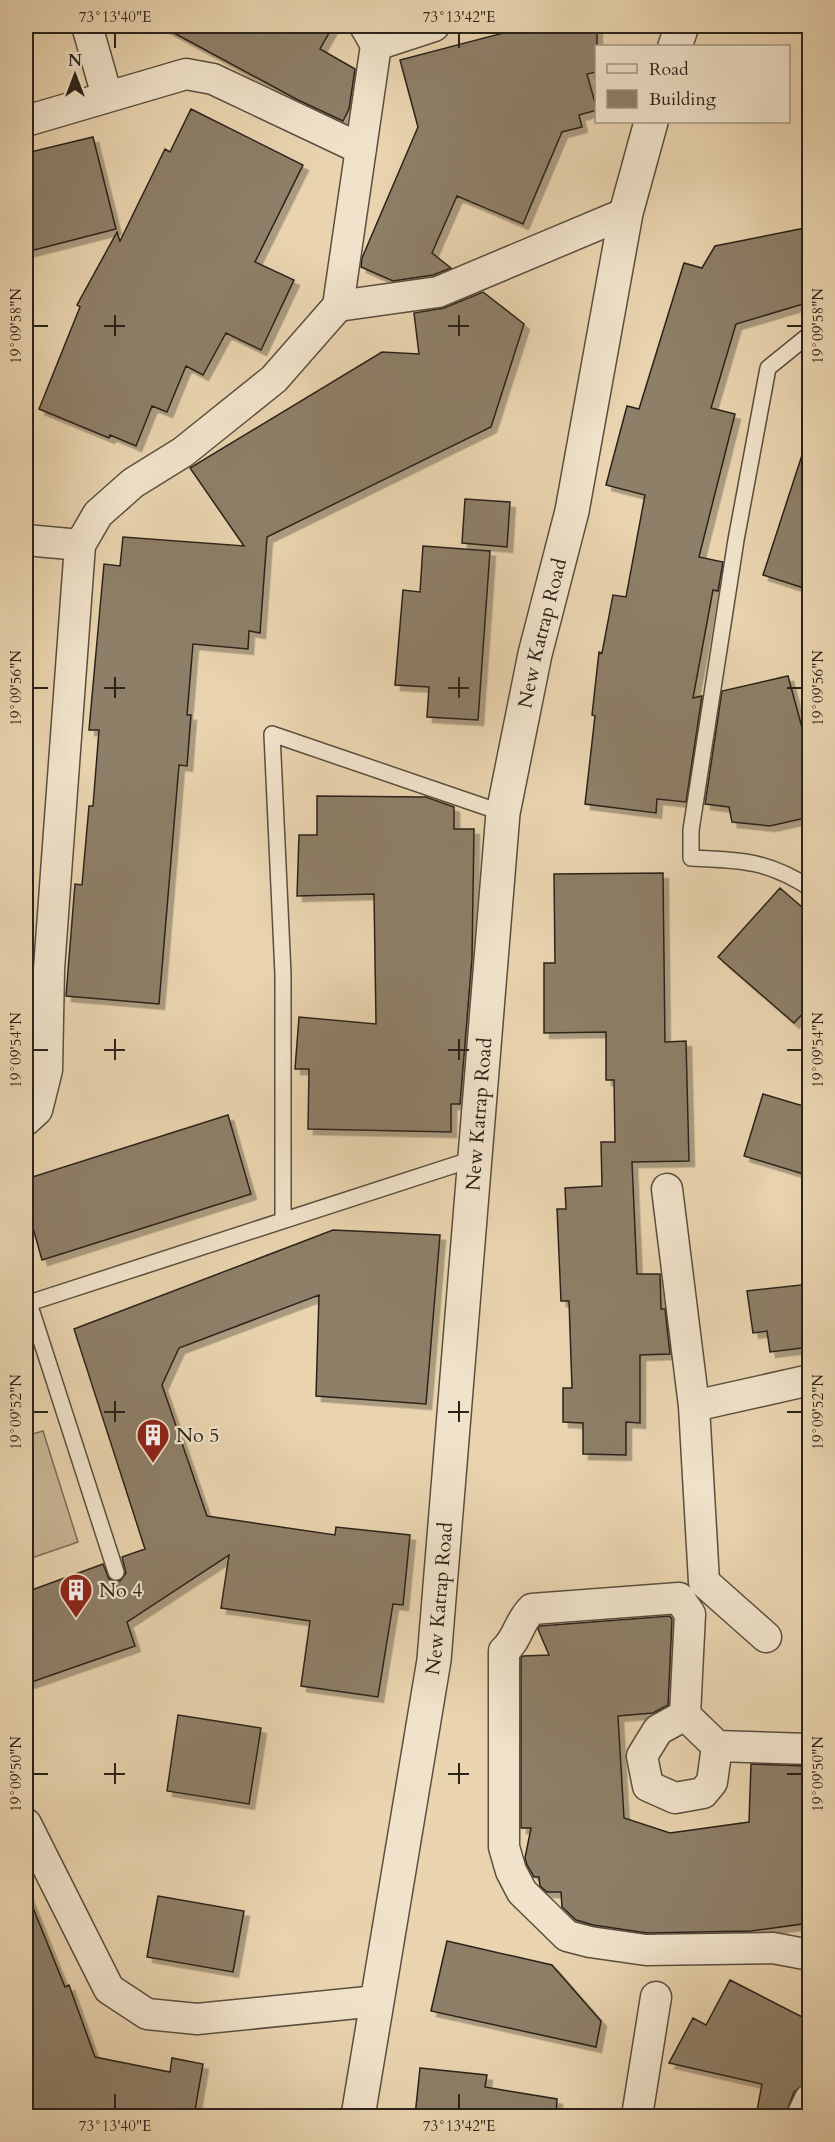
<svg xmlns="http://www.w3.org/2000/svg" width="835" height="2142" font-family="Cardo,serif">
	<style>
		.garden { fill: #c9b696; stroke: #7a6c58; stroke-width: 1.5 }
		.building { fill: #8e7f67; stroke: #2b231a; stroke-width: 1.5; filter: url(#shadow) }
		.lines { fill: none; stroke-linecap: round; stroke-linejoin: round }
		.service-casing { stroke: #5a4f3f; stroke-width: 18 }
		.minor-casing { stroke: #5a4f3f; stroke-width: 33 }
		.tertiary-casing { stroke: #5a4f3f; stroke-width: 36 }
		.service { stroke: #f1e3cb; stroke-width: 15 }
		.minor { stroke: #f1e3cb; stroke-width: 30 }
		.tertiary { stroke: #f1e3cb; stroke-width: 33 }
		.ticks { fill: none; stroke: #2b231a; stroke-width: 2 }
		.labels { text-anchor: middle; stroke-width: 4.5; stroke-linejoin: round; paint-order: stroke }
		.street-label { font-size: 20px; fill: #2b231a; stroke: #f1e3cb }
		.poi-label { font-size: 20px; fill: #2b231a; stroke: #f1e3cb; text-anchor: start }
		.neatline { fill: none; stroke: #2b231a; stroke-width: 2 }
		.ticks-label { font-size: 15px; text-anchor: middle; fill: #2b231a }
	</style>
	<defs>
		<filter id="shadow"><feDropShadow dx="5.5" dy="5.5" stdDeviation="0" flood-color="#0004"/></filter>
	</defs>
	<rect width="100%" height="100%" fill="#e9d4af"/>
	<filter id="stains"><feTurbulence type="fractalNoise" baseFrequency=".00333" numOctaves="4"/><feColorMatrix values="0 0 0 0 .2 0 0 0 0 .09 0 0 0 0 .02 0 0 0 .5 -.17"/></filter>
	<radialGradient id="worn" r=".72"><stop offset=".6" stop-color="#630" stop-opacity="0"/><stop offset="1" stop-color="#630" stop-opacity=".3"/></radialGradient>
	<path class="garden" d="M43,1431L78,1542L26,1560V1436Z"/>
	<path class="building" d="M161,26H333L320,49L355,69L349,109L343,121L298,100Z
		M530,26H597V72L587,74L597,110L579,115L582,127L562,132L523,224L457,196L432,253L451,268L433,275L393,281L361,267L362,258L418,127L400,60Z
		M191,109L303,165L255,262L294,280L261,350L226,333L203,375L186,366L167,412L152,406L136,446L110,435L109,438L39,409L80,307L77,305L117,232L120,241L165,149L170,152Z
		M93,137L116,229L26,252V153Z
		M810,227V302L736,324L711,408L735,414L699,557L723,562L718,591L713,590L693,698L702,696L686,802L657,799L656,813L585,804L595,716L592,715L599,652L602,653L613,595L626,597L645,495L606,485L627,406L639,409L684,263L702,268L715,246Z
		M483,292L524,324L491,427L267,537L260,633L249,631L248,649L193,644L187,715H191L187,766L179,765L159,1004L66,996L75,884L82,885L89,806H93L99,730H89L104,564L120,566L123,537L244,546L190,468L382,352L419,354L414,313L444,308Z
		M803,452L810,453V590L763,575Z
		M465,499L510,502L507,547L462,543Z
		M423,546L490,551L478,720L427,717L429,687L395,685L403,590L420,592Z
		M788,676L810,757V817L770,826L732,822L729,807L705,804L722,691Z
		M317,796L426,797L454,807V829H474L472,958L460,1104H451V1132L308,1129L309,1069H295L299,1017L376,1024L374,894L297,896L299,835H317Z
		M663,873L665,1042L686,1041L689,1161L632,1162L637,1274H660L661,1309H665L670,1354L640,1355V1423L626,1422V1455L583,1454V1423L563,1422V1388H572L569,1301H561L557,1209H566L565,1188L602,1186L601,1142H615L614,1080H606V1032L544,1033V963H555L554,874Z
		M780,888L810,914V1006L794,1023L718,957Z
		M763,1094L810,1108V1176L744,1156Z
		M228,1115L251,1194L42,1260L26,1203V1179Z
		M333,1230L440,1235L426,1404L316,1396L319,1295L179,1348L162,1385L207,1516L335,1535L336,1527L410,1535L403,1605L393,1604L378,1697L301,1686L310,1621L221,1608L229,1555L127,1622L135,1646L26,1684V1592L103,1564L109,1579L120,1581L126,1573L122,1557L145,1549L74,1329Z
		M810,1284V1347L770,1352L767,1331L753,1333L747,1291Z
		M670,1616L672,1619L668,1705L653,1713L618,1716L624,1818L670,1833L749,1822L751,1764L810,1766V1923L751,1931L647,1933L593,1925L576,1920L562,1907L561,1892H547L540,1886L539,1877H534L527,1865L525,1858L531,1828H521V1658L523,1656L549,1655L538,1629L540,1626Z
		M178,1715L261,1728L249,1804L167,1791Z
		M27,1893L65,1987L69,1985L95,2057L170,2072L172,2058L203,2064L194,2116H126L91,2110L83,2116H66L26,2107Z
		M158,1896L244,1911L233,1972L147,1957Z
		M447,1941L552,1965L601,2021L596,2047L431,2011Z
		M730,1980L810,2021V2072L804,2084L794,2092L785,2116H756L762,2084L669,2063L693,2018L706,2025Z
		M420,2068L487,2075L485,2087L557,2099L556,2116H415Z"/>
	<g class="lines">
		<g class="service-casing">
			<path id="service" d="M810,334L768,368L736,540L691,830V858C740,860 767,860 810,888
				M283,1218V974L272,734L503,813
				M29,1303L116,1572
				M26,1304L473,1159"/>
		</g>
		<g class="minor-casing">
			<path id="minor" d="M87,26L107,96
				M376,45L434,26
				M26,121L186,74L213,79L361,149
				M338,306L438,292L626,213
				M26,540L80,545
				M26,1120L37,1110L47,1070L49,969L80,545L98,514L133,483L183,452L274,379L338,306L376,45L365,26
				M667,1189L694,1406L704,1582L766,1637
				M694,1406L810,1380
				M685,1715L658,1730L642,1756L648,1786L675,1798L703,1793L712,1782L717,1746L685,1715L690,1614L679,1598L532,1609C519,1621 518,1639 504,1651V1847L511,1871L522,1892L567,1936L590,1942L646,1950L773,1948L810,1955
				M717,1746L810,1749
				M26,1824L109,1989L147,2014L197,2019L377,2001
				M637,2116L656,1997
				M802,2116L810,2099"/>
		</g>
		<g class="tertiary-casing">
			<g id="tertiary">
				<path d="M675,46L682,26"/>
				<path id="s1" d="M358,2116L434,1660L503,813L535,654L572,511L626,213L651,122"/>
			</g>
		</g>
		<use href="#service" class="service"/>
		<use href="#minor" class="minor"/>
		<use href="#tertiary" class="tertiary"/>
	</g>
	<path class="ticks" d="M115,33V48M459,33V48M115,315V336M459,315V336M33,326H48M104,326H125M448,326H469M787,326H802M115,677V698M459,677V698M33,688H48M104,688H125M448,688H469M787,688H802M115,1039V1060M459,1039V1060M33,1050H48M104,1050H125M448,1050H469M787,1050H802M115,1401V1422M459,1401V1422M33,1412H48M104,1412H125M448,1412H469M787,1412H802M115,1763V1784M459,1763V1784M33,1774H48M104,1774H125M448,1774H469M787,1774H802M115,2094V2109M459,2094V2109"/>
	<defs>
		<g id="building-pin" transform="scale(1.725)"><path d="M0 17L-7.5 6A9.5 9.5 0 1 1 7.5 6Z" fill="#8f2418" stroke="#f1e3cb"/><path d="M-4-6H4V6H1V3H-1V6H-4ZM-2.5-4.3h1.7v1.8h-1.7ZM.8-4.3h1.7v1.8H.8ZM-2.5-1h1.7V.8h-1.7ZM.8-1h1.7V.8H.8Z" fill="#fff"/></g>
	</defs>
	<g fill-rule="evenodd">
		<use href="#building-pin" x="153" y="1435"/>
		<use href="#building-pin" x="76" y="1590"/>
	</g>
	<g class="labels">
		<g class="street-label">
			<text dy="7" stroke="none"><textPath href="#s1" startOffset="1496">New Katrap Road</textPath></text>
			<text dy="7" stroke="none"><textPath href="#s1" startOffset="1010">New Katrap Road</textPath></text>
			<text dy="7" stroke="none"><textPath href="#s1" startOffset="524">New Katrap Road</textPath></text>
		</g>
		<g class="poi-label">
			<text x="176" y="1442">No 5</text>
			<text x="99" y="1597">No 4</text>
		</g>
	</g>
	<rect width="835" height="2142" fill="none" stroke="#e9d4af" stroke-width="66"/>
	<rect x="595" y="45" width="195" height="78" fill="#f1e3cb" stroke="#a29684" stroke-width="1.5"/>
	<rect x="607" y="64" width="30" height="9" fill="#f1e3cb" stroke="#a29684" stroke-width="1.5"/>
	<text x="649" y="75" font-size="18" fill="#2b231a">Road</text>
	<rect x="607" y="90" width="30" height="18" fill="#8e7f67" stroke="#a29684" stroke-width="1.5"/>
	<text x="649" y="105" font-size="18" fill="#2b231a">Building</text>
	<g transform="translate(75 75)" stroke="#f1e3cb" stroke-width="4.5" paint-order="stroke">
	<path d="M0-4.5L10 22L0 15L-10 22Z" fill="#2b231a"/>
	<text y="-9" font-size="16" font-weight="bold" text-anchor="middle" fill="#2b231a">N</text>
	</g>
	<rect x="33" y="33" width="769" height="2076" class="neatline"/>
	<g class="ticks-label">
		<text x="115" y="22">73°13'40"E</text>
		<text x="459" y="22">73°13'42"E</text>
		<text transform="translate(16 326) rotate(-90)" y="5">19°09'58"N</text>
		<text transform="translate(818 326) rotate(-90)" y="5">19°09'58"N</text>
		<text transform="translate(16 688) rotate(-90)" y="5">19°09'56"N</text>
		<text transform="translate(818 688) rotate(-90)" y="5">19°09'56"N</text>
		<text transform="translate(16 1050) rotate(-90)" y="5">19°09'54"N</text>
		<text transform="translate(818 1050) rotate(-90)" y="5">19°09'54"N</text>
		<text transform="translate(16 1412) rotate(-90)" y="5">19°09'52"N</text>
		<text transform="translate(818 1412) rotate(-90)" y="5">19°09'52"N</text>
		<text transform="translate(16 1774) rotate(-90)" y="5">19°09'50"N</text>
		<text transform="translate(818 1774) rotate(-90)" y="5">19°09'50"N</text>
		<text x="115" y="2131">73°13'40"E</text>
		<text x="459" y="2131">73°13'42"E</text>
	</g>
	<rect width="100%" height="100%" filter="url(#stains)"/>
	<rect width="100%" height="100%" fill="url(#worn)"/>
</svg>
